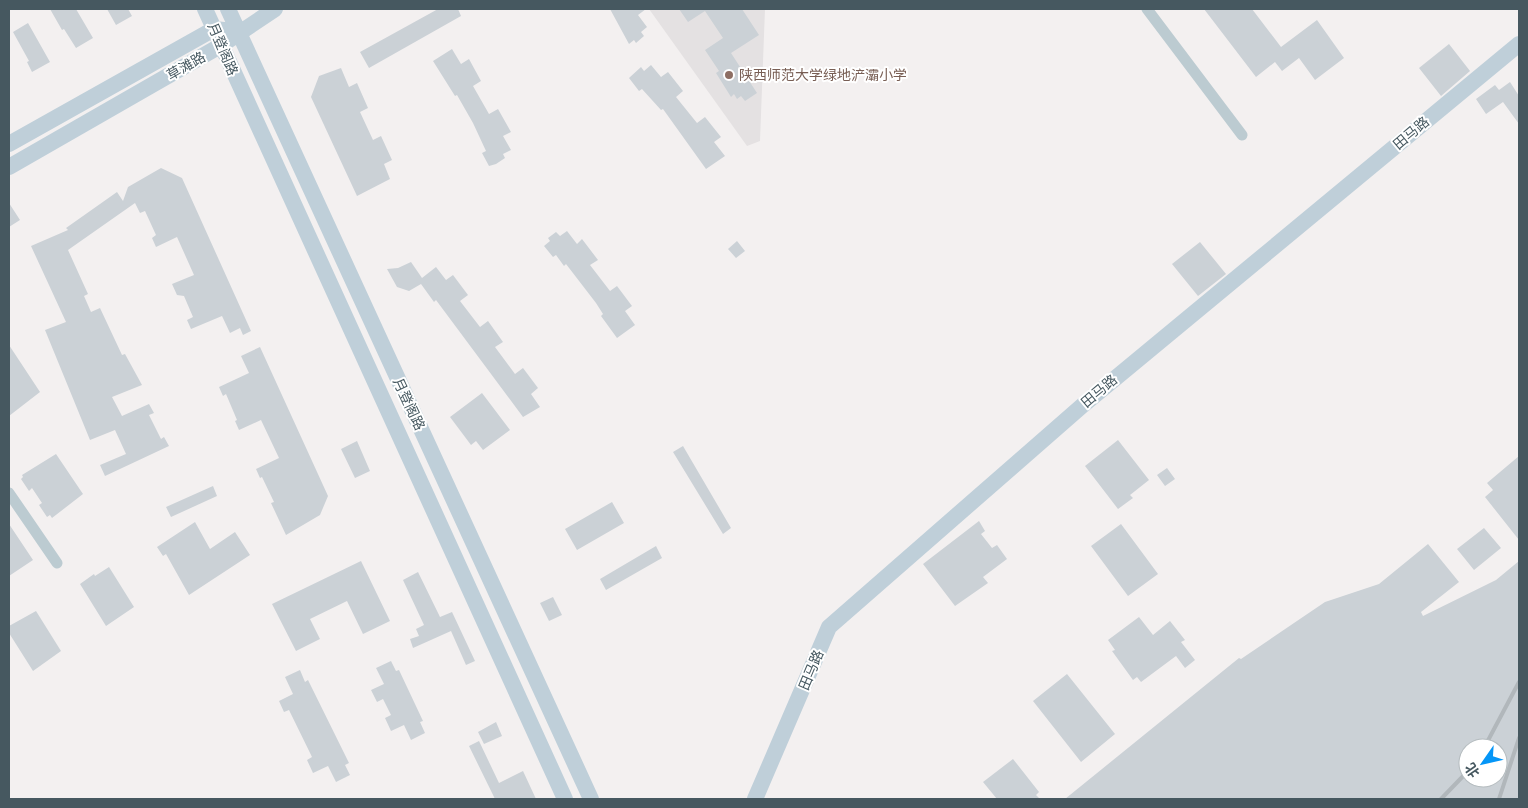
<svg xmlns="http://www.w3.org/2000/svg" width="1528" height="808" font-family="'Source Sans 3','Noto Sans SC',sans-serif">
	<style>
		.education { fill: #e4e1e2 }
		.building { fill: #cbd1d6; fill-rule: evenodd }
		.lines { fill: none; stroke-linecap: round; stroke-linejoin: round }
		.street { stroke: #bccbd1; stroke-width: 11 }
		.secondary { stroke: #bfcfd9; stroke-width: 16 }
		.rail { stroke: #b1b7bb; stroke-width: 4 }
		.education-dot { fill: #8d6e63; stroke: #fff; stroke-width: 2 }
		.labels { text-anchor: middle; stroke-width: 4; stroke-linejoin: round; paint-order: stroke }
		.street-label { font-size: 14px; fill: #465860; stroke: #fff }
		.education-label { font-size: 14px; fill: #785e54; stroke: #fff; text-anchor: start }
	</style>
	<rect width="100%" height="100%" fill="#f3f0f0"/>
	<path class="education" d="M649,9H765L760,141L747,146Z"/>
	<path class="building" d="M50,9H76L93,38L76,48L64,29L62,30Z
		M107,9H128L132,16L116,25Z
		M438,9H458L461,16L369,68L360,52Z
		M610,9H646L638,15L647,27L641,32L644,36L636,43L634,40L629,44Z
		M679,9H742L759,35L731,53L757,93L745,101L741,96L737,99L734,94L731,97L716,73L719,71L705,50L723,38L705,11L688,22Z
		M1204,9H1252L1281,47L1317,20L1344,58L1315,80L1299,58L1282,71L1275,62L1256,77Z
		M28,23L50,62L32,72L27,62L29,61L13,32Z
		M1449,44L1470,71L1441,96L1419,68Z
		M452,49L461,64L469,59L481,81L473,86L489,114L498,109L511,132L503,136L511,150L503,154L505,158L496,164L489,166L482,153L486,151L473,123L457,95L455,96L433,61Z
		M651,65L661,77L668,72L683,91L676,97L697,123L705,117L721,137L714,142L725,156L706,169L663,109L661,110L642,89L639,91L629,78L641,67L644,71Z
		M341,68L349,87L357,83L368,108L360,112L373,140L381,136L392,160L384,164L390,179L357,196L311,97L319,76Z
		M1510,82L1519,96V124L1503,102L1486,114L1476,99L1495,85L1499,90Z
		M161,168L182,178L251,331L243,335L240,328L230,333L222,316L191,329L187,320L193,317L184,296L177,295L172,284L194,275L177,237L156,247L152,238L156,235L145,211L140,213L135,203L68,250L88,294L84,296L91,312L100,308L122,355L125,354L142,385L112,397L122,416L149,404L154,413L149,415L161,439L164,437L169,446L105,476L100,465L126,454L115,430L90,440L45,330L66,322L31,246L68,230L66,228L117,192L123,201L128,187Z
		M9,203L20,220L9,227Z
		M567,231L577,244L582,239L598,260L590,265L610,291L617,286L632,306L625,311L635,325L617,338L601,316L603,314L596,303L566,264L564,266L556,255L553,257L544,246L550,241L548,238L556,232L560,236Z
		M737,241L745,251L736,258L728,249Z
		M1200,242L1226,274L1198,296L1172,264Z
		M411,262L422,278L436,267L446,280L453,275L468,295L460,301L480,327L488,321L503,342L495,347L515,374L523,368L538,388L531,394L540,407L523,417L436,300L434,302L421,284L409,291L397,287L387,269L398,268Z
		M9,345L40,392L9,416Z
		M260,347L328,496L320,515L286,535L271,503L274,502L262,477L260,478L256,469L279,458L261,420L239,430L235,421L237,420L226,394L223,396L219,387L249,373L241,356Z
		M482,393L510,430L483,450L476,441L471,445L450,417Z
		M1118,440L1149,480L1130,495L1133,498L1118,509L1085,466Z
		M357,441L370,471L355,478L341,449Z
		M683,446L731,528L723,534L673,452Z
		M56,454L83,494L52,518L50,515L47,517L39,505L42,503L32,488L29,491L21,479L23,477L22,475Z
		M1519,456V540L1485,497L1493,490L1487,483Z
		M1167,468L1175,479L1165,486L1157,475Z
		M213,486L217,496L171,517L166,507Z
		M612,502L624,523L577,550L565,529Z
		M979,521L985,531L981,534L992,548L997,545L1007,559L983,577L988,583L955,606L923,564Z
		M195,522L210,549L235,532L250,555L189,595L166,554L163,556L157,547Z
		M9,524L33,560L9,576Z
		M1121,524L1158,574L1128,596L1091,546Z
		M1484,528L1501,548L1474,570L1457,549Z
		M1428,544L1459,582L1421,612L1423,616L1496,580L1519,561V799H1065L1239,658L1241,659L1325,602L1379,584ZM1468,748H1498V778H1468Z
		M656,546L662,558L606,590L600,579Z
		M361,561L390,621L363,634L347,601L310,619L320,639L296,651L272,604Z
		M109,567L134,607L106,626L80,584L94,574L95,576Z
		M418,572L440,617L452,612L475,661L466,665L451,631L413,648L410,639L419,636L416,629L424,625L403,580Z
		M553,597L562,615L549,621L540,603Z
		M36,611L61,651L33,671L9,633V626Z
		M1139,617L1153,635L1170,621L1185,640L1181,642L1195,660L1185,668L1176,656L1141,682L1137,677L1133,680L1112,651L1115,650L1108,640Z
		M391,661L396,671L399,670L423,721L420,722L425,733L411,740L404,725L391,731L385,718L391,715L383,699L377,702L371,690L384,684L376,668Z
		M300,670L305,682L308,680L349,763L345,765L350,775L336,782L328,766L313,773L307,760L312,757L289,710L284,712L279,701L293,694L285,677Z
		M1067,674L1115,734L1081,762L1033,701Z
		M496,722L502,736L484,744L478,732Z
		M479,741L499,783L523,771L536,799H495L469,746Z
		M1013,759L1039,792L1036,795L1040,799H997L983,782Z"/>
	<g class="lines">
		<path class="street" d="M1147,9L1242,135
			M9,493L57,563"/>
		<path class="secondary" d="M205,9L565,799
			M228,9L591,799
			M9,144L214,29L224,30
			M9,167L220,46L275,9
			M755,799L829,627L1083,405L1519,44"/>
		<path class="rail" d="M1484,748L1519,682
			M1441,799L1468,771
			M1499,799L1519,738"/>
	</g>
	<circle class="education-dot" cx="729" cy="75" r="5"/>
	<g class="labels">
		<g class="street-label">
			<text transform="translate(223 49) rotate(67)" y="5">月登阁路</text>
			<text transform="translate(186 66) rotate(-30)" y="5">草滩路</text>
			<text transform="translate(1411 133) rotate(-40)" y="5">田马路</text>
			<text transform="translate(1099 391) rotate(-40)" y="5">田马路</text>
			<text transform="translate(409 404) rotate(65)" y="5">月登阁路</text>
			<text transform="translate(811 670) rotate(-67)" y="5">田马路</text>
		</g>
		<g class="education-label">
			<text x="739" y="80">陕西师范大学绿地浐灞小学</text>
		</g>
	</g>
	<rect width="1528" height="808" fill="none" stroke="#465860" stroke-width="20"/>
	<g transform="translate(1483 763) rotate(236)"><circle r="24" fill="#ffffff" stroke="#b5bcbf"/>
	<path d="M0-4L9 19L0 12L-9 19Z" fill="#0596f7"/>
	<text y="-8" font-size="14" font-weight="bold" text-anchor="middle" fill="#465860">北</text>
	</g>
</svg>
